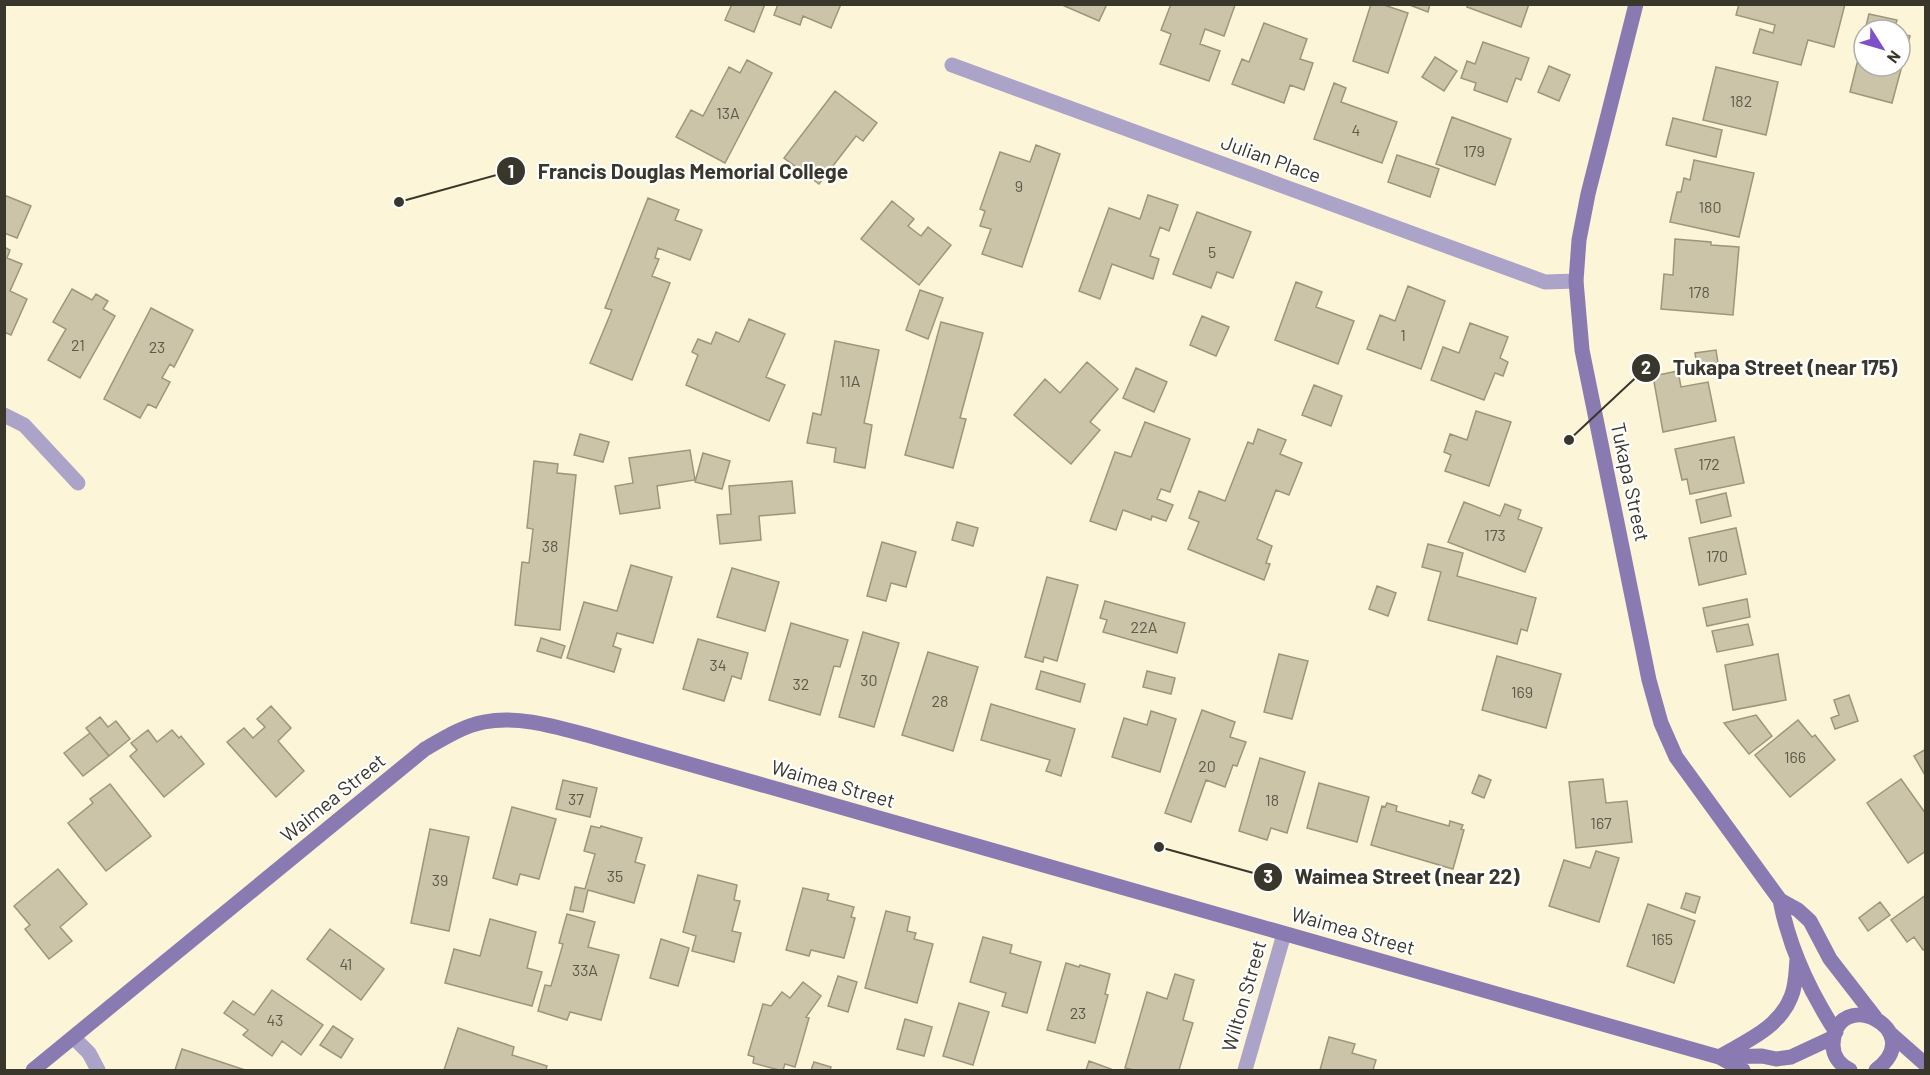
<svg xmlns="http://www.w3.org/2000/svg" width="1930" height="1075" font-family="Barlow,sans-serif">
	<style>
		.building { fill: #cbc4a8; stroke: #9d967b; stroke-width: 1.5 }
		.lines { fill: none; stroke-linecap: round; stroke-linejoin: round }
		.minor { stroke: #aca3c8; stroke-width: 15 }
		.secondary { stroke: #897bb1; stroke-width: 15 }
		.labels { text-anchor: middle; stroke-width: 4.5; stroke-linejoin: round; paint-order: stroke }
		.number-label { font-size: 16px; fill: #5e5a4a }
		.street-label { font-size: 20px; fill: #39362b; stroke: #fff }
		.leader { fill: none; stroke: #39362b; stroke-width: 2 }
		.callout-dot { fill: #39362b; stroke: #fff; stroke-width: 2 }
		.mark-label { font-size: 18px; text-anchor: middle; font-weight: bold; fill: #fff }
		.callout-label { font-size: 21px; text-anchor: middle; font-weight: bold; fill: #39362b; stroke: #fff; stroke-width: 4.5; stroke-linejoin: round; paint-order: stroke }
	</style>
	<rect width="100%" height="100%" fill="#fdf5d8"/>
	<path class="building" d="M732,4H765L754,32L725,20Z
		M778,4H841L831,28L803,16L800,25L774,15Z
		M1060,4H1107L1099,21Z
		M1171,4L1235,5L1224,36L1205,29L1200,44L1220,51L1209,81L1160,64L1171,34L1161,30Z
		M1371,4H1381L1408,13L1388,73L1353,61Z
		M1407,4H1430L1428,12Z
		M1468,4H1529L1521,27L1467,7Z
		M1739,4H1845L1834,47L1808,40L1801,65L1753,53L1760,29L1773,33L1775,25L1736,15Z
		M1869,14L1897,20L1894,30H1865Z
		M1264,23L1307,39L1300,59L1313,63L1304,90L1290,85L1284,103L1232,84L1242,59L1249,62Z
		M1900,33L1910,36L1892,103L1850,92L1864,35V66H1900Z
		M1483,42L1529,58L1521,80L1516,78L1507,102L1474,90L1476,83L1461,78L1467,61L1475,64Z
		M1435,57L1457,71L1444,91L1422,77Z
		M747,60L772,73L725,163L676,137L691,110L703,116L729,67L740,73Z
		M1549,66L1570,75L1559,101L1538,92Z
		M1716,67L1778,82L1766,135L1703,120Z
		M1334,83L1346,88L1341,102L1397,122L1382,163L1314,139Z
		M835,91L877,123L863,141L856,136L819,184L784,158Z
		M1452,117L1511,139L1495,185L1436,164Z
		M1673,118L1722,130L1716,157L1666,145Z
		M1036,145L1060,154L1022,267L982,254L991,229L980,226L985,211L980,209L1000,152L1030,162Z
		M1397,155L1439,169L1430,197L1388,182Z
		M1694,160L1754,173L1739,237L1670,222L1677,192H1681L1684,178L1690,180Z
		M4,195L31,206L17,238L4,233Z
		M1148,195L1178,205L1169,231L1160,227L1150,256L1159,259L1153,279L1112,264L1100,299L1079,291L1109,208L1140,219Z
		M648,198L679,210L675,220L702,230L690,260L658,248L655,258L659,259L652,276L670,283L632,380L590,363L612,310L605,308Z
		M892,201L914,219L908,226L921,236L928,227L951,245L919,285L861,239Z
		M1197,212L1251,232L1233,278L1217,272L1211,288L1173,274Z
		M1675,239L1711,242V245L1739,247L1733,315L1661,309L1664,274L1673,275Z
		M4,247L10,250L7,258L22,264L10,291L27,299L11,335L4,332Z
		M1296,282L1322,292L1316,307L1354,321L1338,364L1275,340Z
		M1408,286L1445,301L1421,369L1367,349L1380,315L1395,321Z
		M72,289L92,300L96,294L108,301L103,309L115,316L80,378L48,360L66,329L53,322Z
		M920,290L943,298L928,339L906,330Z
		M151,308L193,330L174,367L170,364L162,378L170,382L156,408L148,404L140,418L104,399Z
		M1202,316L1229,327L1216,356L1190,345Z
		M749,319L785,334L766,377L785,385L769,421L686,385L698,355L692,352L698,339L711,344L716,332L739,342Z
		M941,322L983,333L960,418L966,419L953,468L905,455Z
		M1470,323L1508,337L1500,358L1508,362L1503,376L1495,373L1484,400L1431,380L1443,347L1459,353Z
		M835,341L879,350L864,423L872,425L865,468L834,462L836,448L807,443L813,413L821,415Z
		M1716,350L1718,363L1697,367L1695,353Z
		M1087,362L1118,389L1090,422L1100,430L1071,464L1014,415L1045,379L1060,393Z
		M1136,368L1167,382L1154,412L1123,398Z
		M1678,371L1681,387L1708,382L1716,421L1663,432L1653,376Z
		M1314,385L1342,396L1331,426L1302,415Z
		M1476,411L1511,422L1489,486L1445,471L1451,455L1444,452L1450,434L1467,440Z
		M1145,422L1190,439L1170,492L1161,489L1157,499L1173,505L1166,521L1152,516L1151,520L1123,510L1116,530L1090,521L1115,452L1131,457Z
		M1258,429L1286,440L1280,454L1302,463L1289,495L1276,490L1257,539L1272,546L1266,563L1270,564L1264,580L1188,549L1199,522L1189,518L1199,491L1225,501L1248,442L1253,444Z
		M580,434L609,442L603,462L574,455Z
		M1734,437L1744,483L1690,494L1687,479L1682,480L1675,449Z
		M690,450L695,480L657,486L660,508L620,514L615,486L633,483L629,458Z
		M703,453L730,461L722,489L695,482Z
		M534,461L558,464L557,473L576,475L560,630L515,625L522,562L529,563L533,529L527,528Z
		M792,481L795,513L759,516L761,540L720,544L717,515L731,514L729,486Z
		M1726,493L1731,516L1701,523L1696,500Z
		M1464,502L1500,516L1505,504L1521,510L1518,519L1542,528L1525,572L1448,542Z
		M957,522L978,528L973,546L952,540Z
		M1736,528L1746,574L1699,585L1689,538Z
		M882,542L916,552L906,587L891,583L886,601L867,596Z
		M1428,544L1463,553L1457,576L1536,598L1527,631L1521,629L1517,644L1428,620L1441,572L1422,567Z
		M631,565L672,577L653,643L617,633L613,646L621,649L614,672L567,658L584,602L617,611Z
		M732,568L779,582L765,631L717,617Z
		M1047,577L1078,585L1057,661L1044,657L1043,662L1025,657Z
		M1377,586L1396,593L1388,616L1369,609Z
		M1747,599L1750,617L1707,626L1703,608Z
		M1105,601L1185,623L1177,653L1103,632L1107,620L1100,618Z
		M791,623L848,640L840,667L834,666L820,715L769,700Z
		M1748,624L1753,645L1717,652L1712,631Z
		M863,632L899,643L874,727L839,717Z
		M541,638L565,646L561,658L537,651Z
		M698,639L748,653L741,679L732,676L724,701L683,689Z
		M928,652L978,667L953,751L902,735Z
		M1279,654L1308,661L1292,719L1264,712Z
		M1778,654L1786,700L1733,710L1725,665Z
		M1497,656L1561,674L1546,728L1482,710Z
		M1041,671L1085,684L1080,702L1036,689Z
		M1147,671L1175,678L1171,694L1143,687Z
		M1849,695L1858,721L1835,729L1831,718L1839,715L1834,700Z
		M991,704L1075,729L1061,776L1046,771L1050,760L981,740Z
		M271,706L291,728L278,741L304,771L276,797L227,742L244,728L253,738L265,727L257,719Z
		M1202,710L1235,722L1230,737L1246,742L1237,766L1233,765L1225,787L1206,780L1191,822L1165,813Z
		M1151,711L1176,719L1160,772L1112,757L1124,718L1147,725Z
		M1756,715L1772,736L1749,754L1724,723Z
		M100,717L108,727L116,721L130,739L109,756L86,728Z
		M1798,720L1812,737L1815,735L1835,760L1790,797L1755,755Z
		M148,730L157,742L172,730L179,738L181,736L204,764L164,797L130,756L137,750L131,743Z
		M90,733L109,756L83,776L64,753Z
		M1926,749V777L1914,756Z
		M1260,758L1305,772L1287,833L1271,828L1267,840L1239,831Z
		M1479,775L1491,780L1484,798L1472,793Z
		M1603,779L1606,803L1627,801L1632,842L1576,848L1569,782Z
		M1901,779L1926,814V851L1908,863L1867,803Z
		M563,780L597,788L590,817L556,809Z
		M1319,783L1369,797L1357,842L1307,828Z
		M110,784L151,836L106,871L68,823L93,803L90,799Z
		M1387,803L1397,806L1396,811L1449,826L1450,821L1463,825L1461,829L1464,830L1453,869L1371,845L1382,806L1385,807Z
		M512,807L556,819L539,879L520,874L517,885L493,878Z
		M591,826L600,828L601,826L642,838L635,862L645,865L634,903L588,890L583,912L570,910L575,887L585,889L595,854L584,851Z
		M430,829L469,837L449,931L411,923Z
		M1596,851L1619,858L1599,922L1549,906L1564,860L1590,868Z
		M58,869L87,904L60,927L72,941L49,959L25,929L30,925L14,906Z
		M698,875L737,885L734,900L740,901L732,931L741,933L734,962L692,951L696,936L683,932Z
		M803,888L829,894L827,900L854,907L851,917L855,918L844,958L811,950L809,956L786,950Z
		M1686,893L1700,897L1695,913L1681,908Z
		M1926,895V948L1923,950L1914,937L1907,942L1891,920Z
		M1880,902L1890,915L1868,931L1859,918Z
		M1648,904L1695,921L1674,983L1627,966Z
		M886,911L910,917L907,931L916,933L914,939L933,944L917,1003L865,988Z
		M567,914L595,922L588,947L619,955L601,1020L570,1012L567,1020L538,1011L545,985L551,986L563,944L559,943Z
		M490,919L536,932L527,968L542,972L532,1006L445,983L454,949L480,956Z
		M330,929L384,969L361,1000L307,959Z
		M983,937L1012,945L1010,953L1041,962L1027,1013L1002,1006L1006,993L970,982Z
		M661,939L689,948L678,986L650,978Z
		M1066,963L1079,967L1080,965L1110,974L1105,994L1108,995L1095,1043L1047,1030Z
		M1175,974L1194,980L1183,1020L1193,1023L1179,1070H1134L1125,1068L1147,992L1167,999Z
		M838,976L857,982L848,1012L828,1006Z
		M803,982L821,996L806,1017L809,1018L795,1067L785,1064L783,1070H779L753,1063L754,1057L748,1055L763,1004L771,1006L782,992L790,998Z
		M272,990L323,1025L301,1055L282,1041L272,1056L243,1035L248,1030L224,1013L233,1001L254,1015Z
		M959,1003L989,1012L973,1065L943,1056Z
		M905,1019L932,1027L924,1056L897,1049Z
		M333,1026L353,1039L341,1058L320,1045Z
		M458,1028L514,1047L512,1055L547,1066L546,1070H444Z
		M1329,1037L1355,1044L1352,1053L1376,1060L1373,1070H1320Z
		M182,1049L245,1070H175Z
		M1089,1061L1111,1069L1110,1070H1086Z
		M814,1062L831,1067L830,1070H811Z"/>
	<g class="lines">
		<path class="minor" d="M952,65L1545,282L1576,281
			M4,415L24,425L78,483
			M74,1038L89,1053L98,1070
			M1245,1070L1284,934"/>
		<path class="secondary" d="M1636,4L1588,194L1579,240L1576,281L1582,350L1649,680L1661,723L1676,757L1780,900L1798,910L1810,921L1830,959L1875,1017
			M1780,900C1789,947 1810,992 1836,1032
			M1891,1034L1926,1065
			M1719,1057C1746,1041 1779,1028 1791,997C1796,986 1796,971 1797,959
			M1722,1057L1762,1056L1776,1059L1791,1057L1834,1037
			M33,1070L425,749C444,738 463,726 484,722C521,715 559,728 594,737L1578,1017L1719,1057L1743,1070
			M1850,1070C1840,1065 1833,1056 1833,1045C1835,983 1930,1030 1876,1070"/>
	</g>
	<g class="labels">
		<g class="number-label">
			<text x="1741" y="107">182</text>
			<text x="728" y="119">13A</text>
			<text x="1356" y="136">4</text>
			<text x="1474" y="157">179</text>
			<text x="1019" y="192">9</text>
			<text x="1710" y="213">180</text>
			<text x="1212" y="258">5</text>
			<text x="1699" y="298">178</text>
			<text x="1403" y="341">1</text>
			<text x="78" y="351">21</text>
			<text x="157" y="353">23</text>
			<text x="850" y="387">11A</text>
			<text x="1709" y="470">172</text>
			<text x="1495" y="541">173</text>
			<text x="550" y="552">38</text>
			<text x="1717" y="562">170</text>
			<text x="1144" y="633">22A</text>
			<text x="718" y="671">34</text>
			<text x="869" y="686">30</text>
			<text x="801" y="690">32</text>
			<text x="1522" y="698">169</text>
			<text x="940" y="707">28</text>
			<text x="1795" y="763">166</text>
			<text x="1207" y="772">20</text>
			<text x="576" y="805">37</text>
			<text x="1272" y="806">18</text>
			<text x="1601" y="829">167</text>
			<text x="615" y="882">35</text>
			<text x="440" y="886">39</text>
			<text x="1662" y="945">165</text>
			<text x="346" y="970">41</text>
			<text x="585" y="976">33A</text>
			<text x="1078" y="1019">23</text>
			<text x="275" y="1026">43</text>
		</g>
		<g class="street-label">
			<text transform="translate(1271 159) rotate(20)" y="7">Julian Place</text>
			<text transform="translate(1630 482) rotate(78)" y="7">Tukapa Street</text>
			<text transform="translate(833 784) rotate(16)" y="7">Waimea Street</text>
			<text transform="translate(333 798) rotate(-39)" y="7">Waimea Street</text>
			<text transform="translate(1353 931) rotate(16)" y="7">Waimea Street</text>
			<text transform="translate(1244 996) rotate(-74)" y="7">Wilton Street</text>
		</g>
	</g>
	<path class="leader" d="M399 202L511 171M1569 440L1646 368M1159 847L1268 877"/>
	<g class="callout-dot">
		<circle cx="399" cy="202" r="6"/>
		<circle cx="1569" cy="440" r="6"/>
		<circle cx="1159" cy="847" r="6"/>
		<circle cx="511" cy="171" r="15"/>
		<circle cx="1646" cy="368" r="15"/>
		<circle cx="1268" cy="877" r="15"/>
	</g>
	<g class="mark-label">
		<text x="511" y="178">1</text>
		<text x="1646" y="374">2</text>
		<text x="1268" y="883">3</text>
	</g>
	<g class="callout-label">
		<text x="693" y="179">Francis Douglas Memorial College</text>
		<text x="1785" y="375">Tukapa Street (near 175)</text>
		<text x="1407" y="884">Waimea Street (near 22)</text>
	</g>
	<rect width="1930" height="1075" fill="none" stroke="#39362b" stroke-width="12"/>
	<g transform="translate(1882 48) rotate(127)"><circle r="28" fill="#ffffff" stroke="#b0afaa" stroke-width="1.5"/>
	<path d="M0-4.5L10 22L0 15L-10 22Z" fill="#7c51ca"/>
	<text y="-9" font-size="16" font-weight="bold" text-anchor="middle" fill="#39362b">N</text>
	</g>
</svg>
